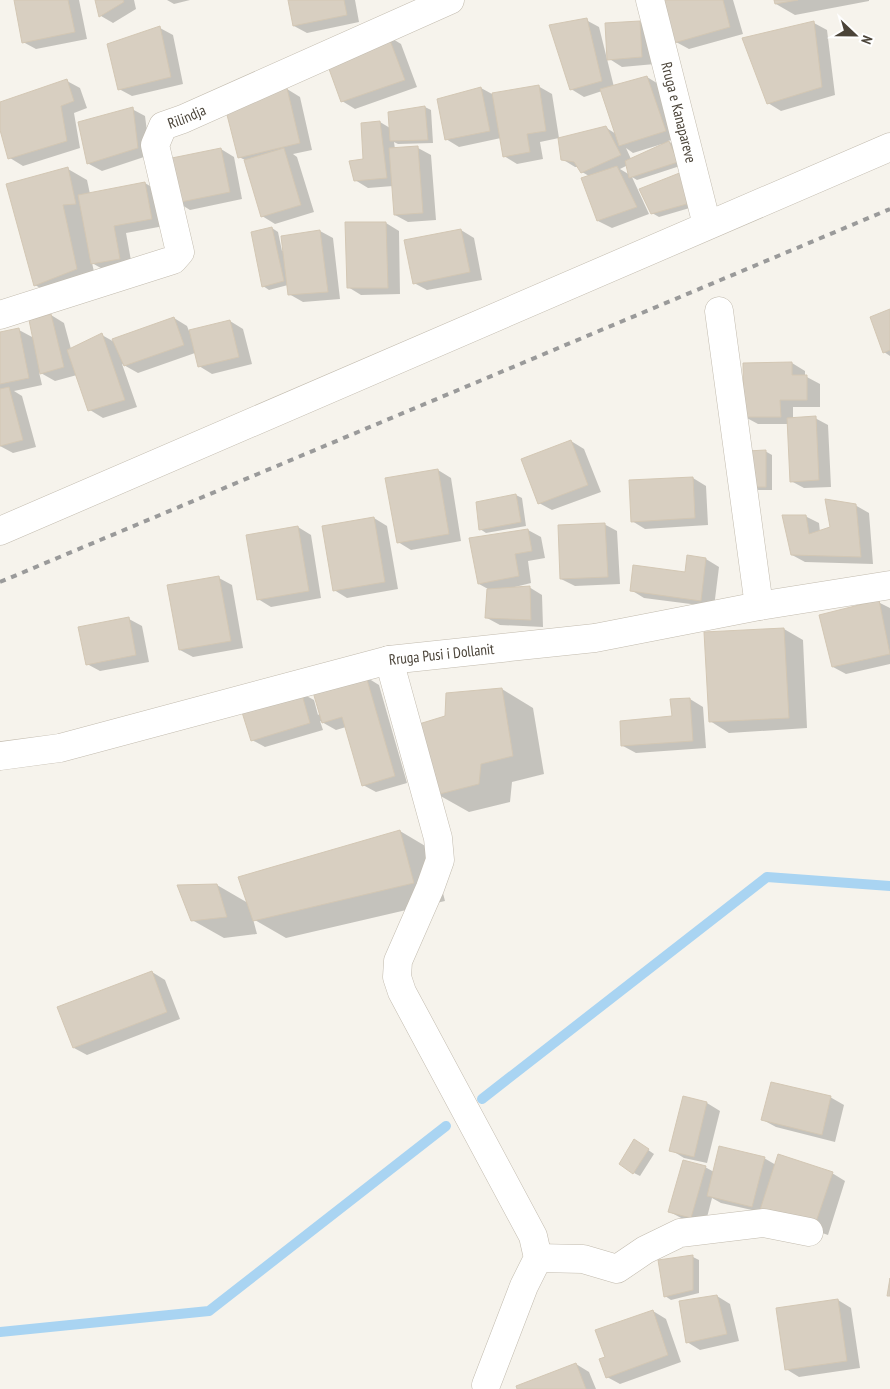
<svg xmlns="http://www.w3.org/2000/svg" width="890" height="1389" font-family="'PT Sans Narrow',sans-serif">
	<style>
		.shadow { fill: #0003; fill-rule: evenodd }
		.lines { fill: none; stroke-linecap: round; stroke-linejoin: round }
		.stream { stroke: #a9d4f2; stroke-width: 10 }
		.building { fill: #d8cfc1; stroke: #d3c7b4 }
		.minor-casing { stroke: #c2bbae; stroke-width: 29 }
		.minor { stroke: #fff; stroke-width: 28 }
		.rail { stroke: #9a9a9a; stroke-width: 4; stroke-dasharray: 6 6; stroke-linecap: butt }
		.labels { text-anchor: middle; stroke-width: 5; stroke-linejoin: round; paint-order: stroke }
		.street-label { font-size: 15px; fill: #4b4439; stroke: #fff }
	</style>
	<rect width="100%" height="100%" fill="#f6f3ec"/>
	<path class="shadow" d="M15,0H79L87,39L36,49L23,42Z
		M96,0H134L136,9L113,23L101,16Z
		M167,0H190L174,4Z
		M289,0H355L359,22L307,33L294,26Z
		M662,0H733L743,34L689,49L676,42Z
		M775,0H869V1L795,15L776,4Z
		M586,20L599,27L614,87L647,77L660,85L679,138L668,141L676,146L683,165L637,180L632,177L649,214L612,228L598,221L583,178L589,176L582,172L579,167H575L562,159L605,127L616,134L602,91L584,97L571,89ZM662,144V145L631,159L626,148L633,153ZM628,165L630,175L620,169Z
		M640,22L653,30L655,64L622,67L608,58Z
		M814,23L827,30L835,95L781,111L768,103Z
		M160,28L173,35L183,84L132,96L119,89Z
		M388,36L401,44L417,87L355,109L342,101Z
		M67,81L80,88L87,108L74,113L80,148L23,166L10,158L0,125V103Z
		M538,86L552,94L559,138L540,142L543,159L517,164L504,156L501,138L459,147L446,139L481,88L492,94Z
		M287,89L300,97L312,150L293,154L297,157L314,212L275,224L262,216L245,160L239,157Z
		M425,107L431,110L433,143L398,144L394,142L395,149L418,148L431,155L436,220L408,222L395,215L393,186L368,188L355,180L380,122L390,128L389,113Z
		M132,109L145,116L150,155L102,171L89,164L79,123Z
		M221,149L234,157L242,199L190,210L177,202Z
		M68,169L87,180L90,194L145,183L158,191L164,226L126,233L132,266L106,271L92,263L96,280L54,296L35,285Z
		M689,177L693,207L659,217L652,213Z
		M386,223L399,231L400,294L361,295L348,287Z
		M272,228L278,232L282,251L320,231L333,238L340,299L303,302L289,294L288,285L269,290L263,286Z
		M461,230L474,238L482,280L427,290L414,283Z
		M890,310V356L884,352Z
		M51,315L64,323L71,349L102,335L116,343L174,318L187,326L189,331L230,321L243,329L252,364L212,374L199,366L195,353L138,373L122,364L137,407L103,418L90,410L77,375L55,381L39,372L42,385L14,391L22,396L36,447L13,453L0,446V334L19,330L34,338Z
		M792,363L805,371V376L820,384V407H793V419L815,418L828,425L831,487L804,488L791,481L788,424H758L745,417L744,364Z
		M571,441L584,449L601,492L552,510L539,503Z
		M765,451L772,455V490H755Z
		M438,470L451,478L461,541L411,550L398,542Z
		M693,478L706,486L708,525L645,529L632,521Z
		M516,495L522,498L526,526L486,533L480,529Z
		M855,505L869,513L873,564L805,562L792,555L805,516L819,523L820,532L832,528Z
		M374,518L387,526L398,589L347,598L334,590Z
		M604,524L617,531L620,584L575,586L561,579Z
		M298,527L311,535L321,598L271,607L258,599Z
		M528,530L541,537L545,558L528,561L531,583L515,587V588L529,587L542,595L543,627L500,625L487,618L488,589L479,584Z
		M688,557L706,559L719,567L714,607L644,598L631,590L686,573Z
		M219,578L232,585L243,648L193,657L180,650Z
		M878,602L890,608V664L846,674L833,667Z
		M129,619L142,626L149,662L100,671L87,664Z
		M784,629L803,640L807,728L729,733L710,721Z
		M366,677L379,685L407,783L376,792L363,785L346,727L336,730L320,721L323,730L265,747L252,740L301,693L314,700L318,715Z
		M502,689L533,708L544,774L512,782L510,802L469,812L437,794L446,717Z
		M690,699L703,707L706,748L636,753L623,746L673,717Z
		M400,831L432,850L445,901L286,938L253,919L257,934L224,938L192,920L217,885L248,903Z
		M152,972L165,980L180,1019L87,1055L74,1048Z
		M830,1097L844,1105L835,1142L776,1127L763,1120Z
		M684,1098L707,1103L720,1111L707,1163L684,1158L671,1150Z
		M641,1145L654,1154L640,1176L634,1173Z
		M764,1158L776,1165L832,1173L845,1181L828,1235L765,1213L721,1203L712,1198L705,1225L683,1219L670,1212L705,1167L714,1172Z
		M693,1257L699,1260V1293L671,1300L665,1296Z
		M717,1296L730,1304L739,1341L700,1350L687,1342Z
		M838,1300L851,1308L860,1368L799,1377L786,1369Z
		M653,1311L666,1319L681,1362L620,1384L607,1377V1358Z
		M576,1364L589,1372L596,1389H518Z"/>
	<g class="lines">
		<path class="stream" d="M482,1099L767,877L890,886
			M0,1332L209,1311L446,1126"/>
	</g>
	<path class="building" d="M14,0H68L75,32L22,43Z
		M95,0H123L124,2L99,17Z
		M288,0H344L347,15L293,26Z
		M661,0H723L730,27L674,43Z
		M774,0H798L775,4Z
		M587,18L602,81L570,90L549,25Z
		M640,21L642,57L607,60L605,23Z
		M814,21L822,87L767,104L742,38Z
		M160,26L171,77L118,90L107,44Z
		M388,35L405,80L341,102L325,58Z
		M647,76L666,131L619,146L600,89Z
		M67,79L74,101L61,106L67,141L8,159L0,130V102Z
		M539,85L546,131L527,134L530,152L503,157L492,93Z
		M481,87L490,131L445,140L437,99Z
		M287,88L300,143L238,158L224,103Z
		M425,106L428,140L390,141L388,112Z
		M133,107L138,148L87,164L78,122Z
		M380,121L387,178L354,181L349,161L363,159L361,123Z
		M606,126L621,155L581,173L574,162L561,160L558,138Z
		M669,141L678,162L629,178L625,161Z
		M418,146L423,213L394,215L389,148Z
		M221,148L230,192L176,203L167,159Z
		M284,148L301,205L261,217L244,160Z
		M617,166L637,207L597,221L581,178Z
		M68,167L76,204L63,205L77,269L34,286L6,184Z
		M682,172L687,204L651,214L639,189Z
		M145,182L152,219L114,226L120,259L91,264L78,195Z
		M345,222H386L388,288H347Z
		M272,227L284,281L262,287L251,232Z
		M461,229L470,272L413,284L404,240Z
		M320,230L328,292L288,295L281,236Z
		M890,309V350L883,353L870,317Z
		M51,314L64,367L40,374L29,320Z
		M174,317L184,345L124,366L112,339Z
		M230,320L239,357L198,367L189,330Z
		M19,328L29,378L0,384V332Z
		M102,333L125,400L88,411L67,350Z
		M792,362V375H807V400H780L781,417H744L743,363Z
		M9,387L23,440L0,446V389Z
		M816,416L819,480L790,482L787,418Z
		M571,440L588,485L538,504L521,459Z
		M766,450V487H748L747,451Z
		M438,469L449,534L397,543L385,478Z
		M693,477L695,518L631,522L629,480Z
		M516,494L521,522L479,530L476,502Z
		M825,499L856,504L861,557L791,555L782,515H806L809,534L830,527Z
		M374,517L385,582L333,591L322,526Z
		M605,523L608,577L560,579L558,525Z
		M298,526L309,591L257,600L246,535Z
		M528,529L532,551L515,554L519,576L478,584L469,538Z
		M687,555L706,558L701,601L630,591L633,565L685,572Z
		M219,576L231,641L179,650L167,585Z
		M530,586L531,620L485,618L487,589Z
		M879,600L890,654L832,667L819,615Z
		M129,617L136,655L86,665L78,627Z
		M784,628L789,718L709,722L704,632Z
		M366,676L395,776L362,786L342,717L322,723L313,692Z
		M502,688L513,756L481,764L479,784L436,795L419,724L445,716L446,693Z
		M301,691L310,723L251,741L241,709Z
		M690,698L693,741L621,746L620,721L672,716L670,699Z
		M400,830L414,883L253,921L238,877Z
		M217,884L227,917L191,921L177,885Z
		M152,971L167,1012L73,1048L57,1007Z
		M771,1082L831,1096L822,1135L761,1120Z
		M683,1096L707,1102L694,1157L669,1151Z
		M634,1139L649,1149L633,1174L619,1164Z
		M719,1146L765,1157L752,1207L707,1196Z
		M778,1154L833,1172L814,1228L760,1210Z
		M683,1160L706,1166L691,1218L668,1212Z
		M693,1255V1290L664,1297L658,1260Z
		M890,1278V1296H887Z
		M717,1295L727,1334L686,1343L679,1301Z
		M838,1299L847,1361L785,1370L776,1308Z
		M653,1310L668,1355L606,1378L599,1359L605,1357L595,1330Z
		M576,1363L586,1389H517L516,1386Z"/>
	<g class="lines">
		<g class="minor-casing">
			<g id="minor">
				<path id="s1" d="M650,0L707,225"/>
				<path d="M719,311L759,606"/>
				<path id="s2" d="M0,315L173,260L180,252L155,145L163,126L183,119L450,0"/>
				<path d="M0,531L890,147"/>
				<path d="M389,660L438,838L440,860L430,888L398,961L397,977L402,992L533,1236L538,1258L524,1286L486,1385"/>
				<path id="s3" d="M0,756L60,748L389,660L595,638L759,606L890,585"/>
				<path d="M538,1258L583,1259L617,1269L645,1250L680,1233L764,1223L809,1232"/>
			</g>
		</g>
		<use href="#minor" class="minor"/>
		<path class="rail" d="M0,582L890,209"/>
	</g>
	<g class="labels">
		<g class="street-label">
			<text dy="5" stroke="none"><textPath href="#s1" startOffset="116">Rruga e Kanapareve</textPath></text>
			<text dy="5" stroke="none"><textPath href="#s2" startOffset="348">Rilindja</textPath></text>
			<text dy="5" stroke="none"><textPath href="#s3" startOffset="454">Rruga Pusi i Dollanit</textPath></text>
		</g>
	</g>
	<g transform="translate(855 35) rotate(112)" stroke="#ffffff" stroke-width="4" paint-order="stroke">
	<path d="M0-4L9 19L0 12L-9 19Z" fill="#4b4439"/>
	<text y="-8" font-size="14" font-weight="bold" text-anchor="middle" fill="#4b4439">N</text>
	</g>
</svg>
